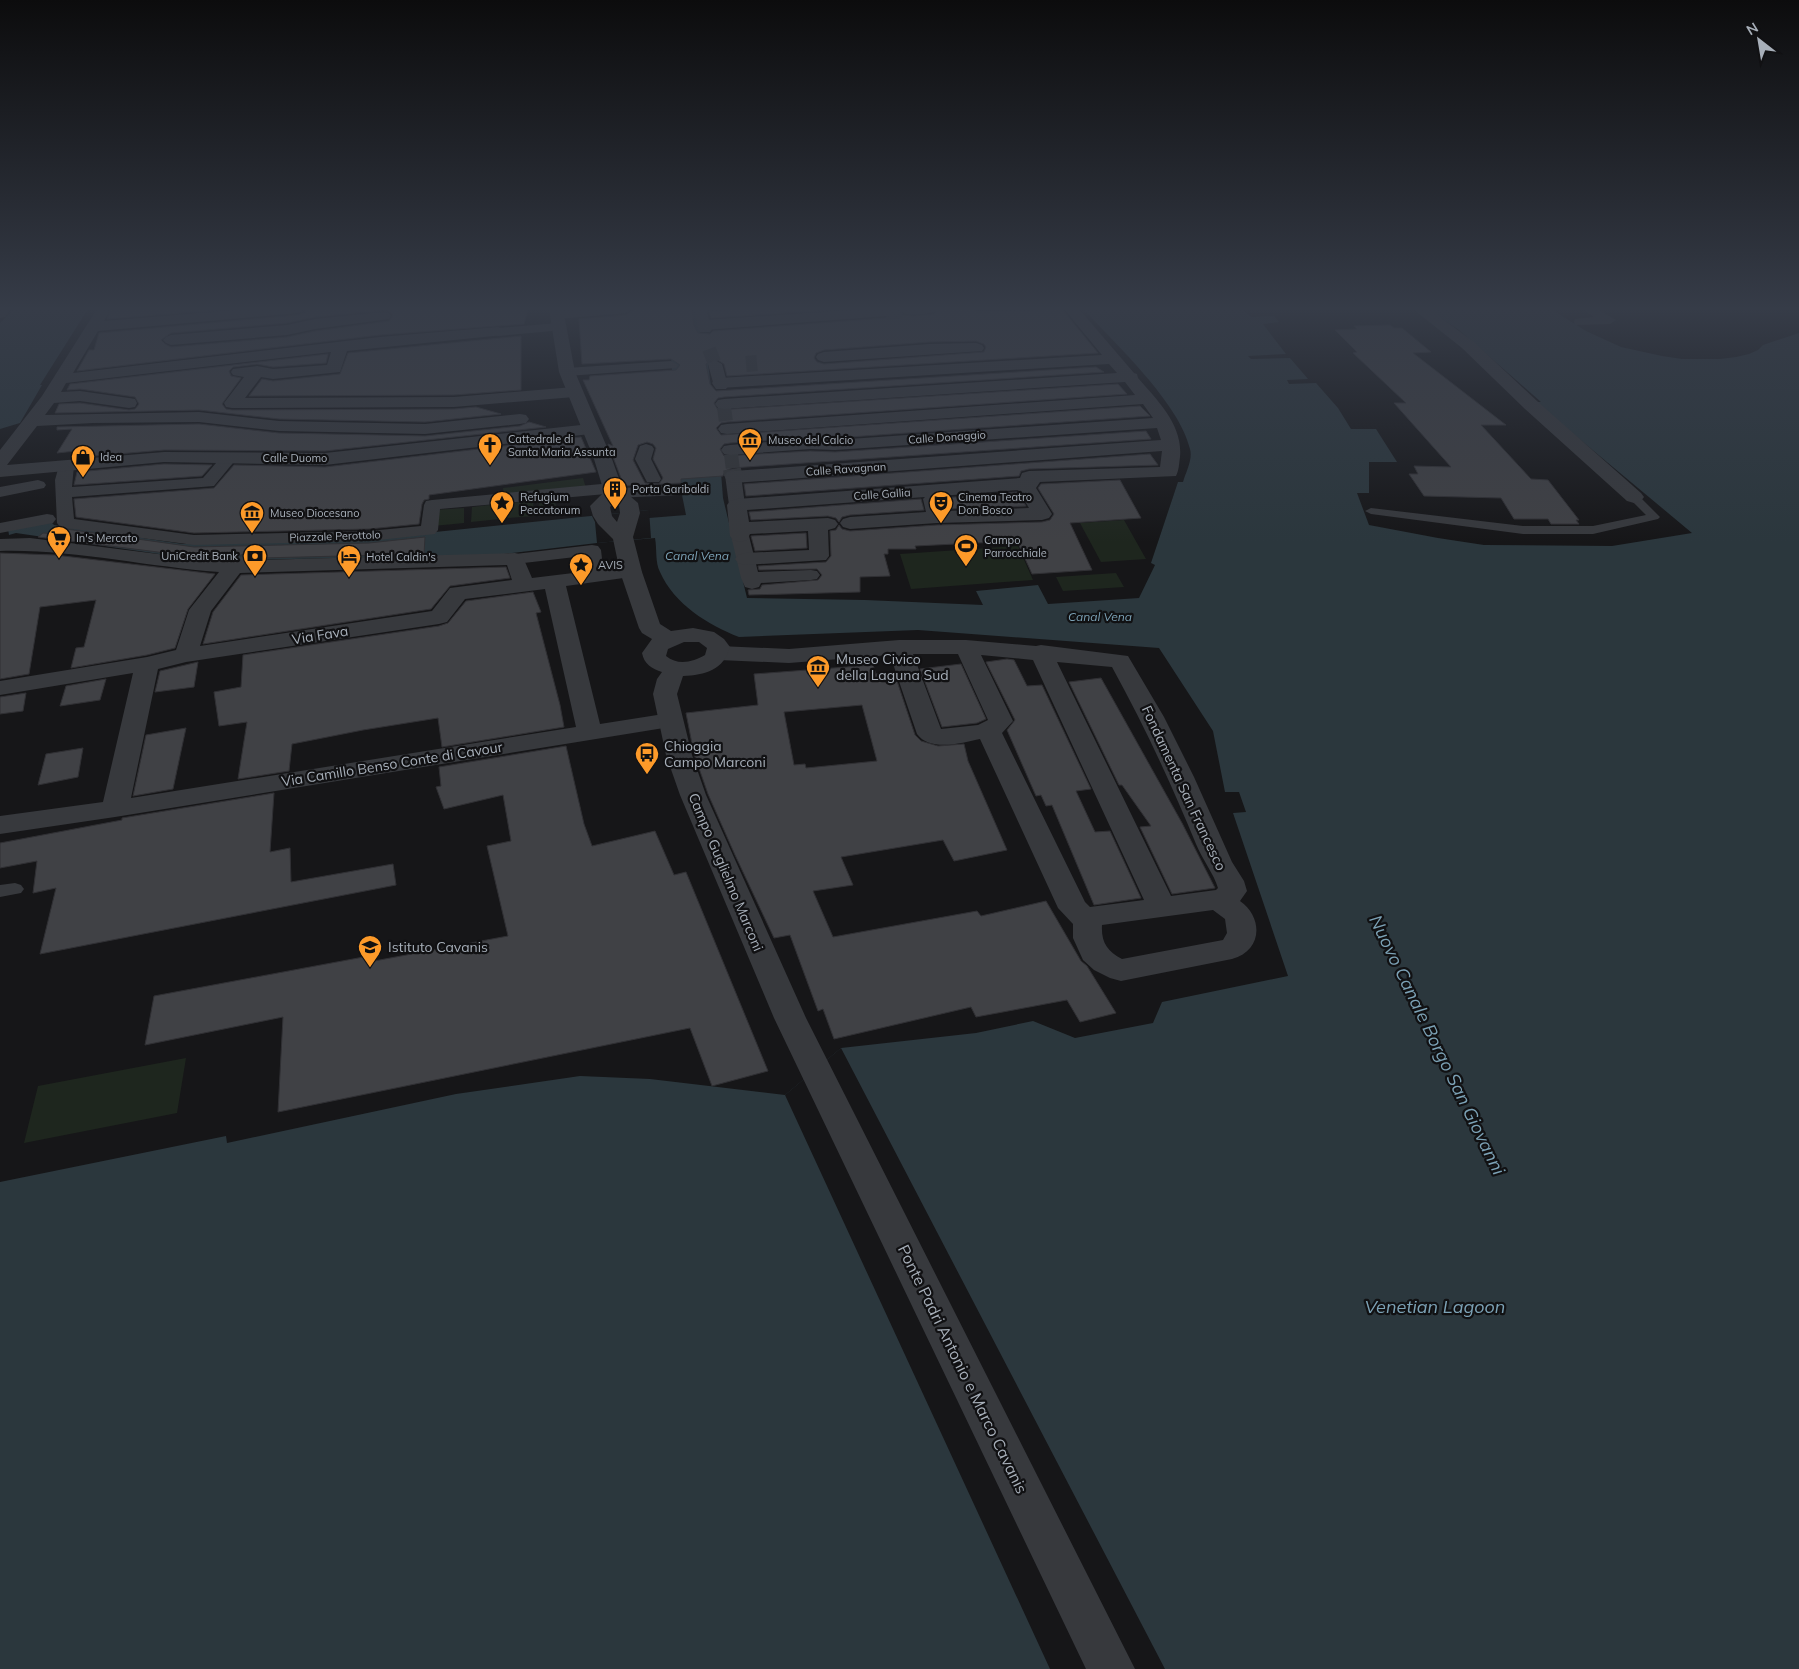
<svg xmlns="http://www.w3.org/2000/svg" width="1799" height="1669" font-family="Mulish,sans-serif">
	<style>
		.green { fill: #1e261e }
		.water { fill: #2b373d }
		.pier { fill: #161618 }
		.building { fill: #404145; stroke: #303034; fill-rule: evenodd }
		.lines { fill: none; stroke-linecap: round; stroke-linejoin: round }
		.pedestrian-tunnel-far1 { stroke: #333538; stroke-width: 14; stroke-dasharray: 14 7; stroke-linecap: butt }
		.pedestrian-tunnel { stroke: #333538; stroke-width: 18; stroke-dasharray: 18 9; stroke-linecap: butt }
		.minor-tunnel { stroke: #333538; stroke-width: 16; stroke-dasharray: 16 8; stroke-linecap: butt }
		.service { fill: #37393d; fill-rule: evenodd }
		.pedestrian { fill: #37393d; fill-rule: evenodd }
		.minor { fill: #37393d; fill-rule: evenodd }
		.tertiary { fill: #37393d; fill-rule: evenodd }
		.labels { text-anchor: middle; stroke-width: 4.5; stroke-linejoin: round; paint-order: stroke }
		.far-street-label { font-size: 11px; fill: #a7afb9; stroke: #111113 }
		.far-poi-label { font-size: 11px; fill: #a7afb9; stroke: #111113; text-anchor: start }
		.far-water-label { font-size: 12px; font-style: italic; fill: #7ca2b6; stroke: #111113 }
		.street-label { font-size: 14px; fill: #a7afb9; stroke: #111113 }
		.poi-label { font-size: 14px; fill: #a7afb9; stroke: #111113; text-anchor: start }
		.near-street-label { font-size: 16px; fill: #a7afb9; stroke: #111113 }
		.near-water-label { font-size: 18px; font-style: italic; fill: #7ca2b6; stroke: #111113 }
	</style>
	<rect width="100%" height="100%" fill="#161618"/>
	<path class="green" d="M583,478L586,488L504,496L503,488Z
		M555,498L556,508L573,507V512L540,515L539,500Z
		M533,501L534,516L507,518V503Z
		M499,504L500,519L471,522L472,507Z
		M464,508V523L433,526L434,510Z
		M1124,520L1146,559L1101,562L1080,523Z
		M1018,546L1033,580L911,589L900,554Z
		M1116,573L1124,587L1063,591L1056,577Z
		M186,1058L177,1113L24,1143L38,1086Z"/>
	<path class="water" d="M14,309H88L40,385H42L20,423L0,429V323Z
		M660,309H694L708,364L719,447L723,498L747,598L865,600L983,605L976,591L1038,585L1048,604L1139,598L1155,565L1151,563L1178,482H1183C1186,472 1193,459 1190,449C1180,404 1115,343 1083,309H1241L1252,317L1274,316L1279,322L1263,324L1286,354L1248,356L1251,359L1290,358L1308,379L1287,380L1289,384L1316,383L1338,408L1351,429H1376L1397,462H1369V493H1357L1369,525L1438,538L1484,545L1612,546L1692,533L1535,402H1541L1459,330L1427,309H1551L1586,331L1621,347L1662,356L1682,359H1720L1736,357L1749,354L1758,350L1763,345L1799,333V1669H0V1182L226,1136L227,1143L456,1094L580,1076L650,1079L785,1095L841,1048L976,1033L1033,1021L1075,1038L1153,1023L1162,1002L1288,976L1233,813L1246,812L1239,792H1225L1213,731L1159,648L918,630L739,637C708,625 674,604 660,572C655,563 657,548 655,538L597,543L496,555L243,560L159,554L16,533L9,535L8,529L50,521L54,525L183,544L264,542L377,538L649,510V518L686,515L681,490L670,343L663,334Z"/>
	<path class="pier" d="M649,510L651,538L597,543L595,522L592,516Z
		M841,1048L1165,1669H1050L785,1095Z"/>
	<path class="building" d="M111,309H229L107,319Z
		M306,309H528L524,324L380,335L77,371L89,350H94L99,333L297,315L304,313ZM384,310L389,311L393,315L389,321L315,331L287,337L171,347L165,344L161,340L171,333L287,323L315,317Z
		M634,309H692L694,325L698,333L710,334L713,331L886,318L893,316L895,313L893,309H899L903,315L914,316L934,314L938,309H974L976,312L1062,309L1098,353L727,376L724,364L714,358L706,364L710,384L716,391L1096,367L1104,372L724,397L718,398L714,403L718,410L1118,384L1127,394L727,422L721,423L716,428L721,435L1140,406L1150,416L835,438L810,437L730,443L724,444L720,449L724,456L810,451L835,452L1146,431L1151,439L732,468L725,471L723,476L681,479V483L624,486L608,444L613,446L583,380H589L590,376L676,370L680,365L671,359L582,364L579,319L626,315ZM976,341L984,344L986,347L984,352L824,364L817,362L814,358L816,353L824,350L929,342ZM647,442L653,444L656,448L653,459L663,478L659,484L645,483L633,460L638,445Z
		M737,309H844L711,318L709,311Z
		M1390,325L1394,328H1402L1431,352L1413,353L1506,425H1481L1531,479L1548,480L1579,520H1576L1579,524H1551L1548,519H1514L1501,498L1424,496L1409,474H1418L1414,466L1451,467L1394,403H1406L1353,353L1357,352L1335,330L1357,329L1354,326Z
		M521,336V390L454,395L249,396L262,379L273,381L340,374L348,353Z
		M328,354L326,363L273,367L257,364L233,367L229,371L231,376L241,378L222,404L226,409L232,410L454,409L476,407L501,414L425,422L279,419L199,410L55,413L59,404L80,403L129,410L135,409L139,404L135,397L80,389L67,390L70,384Z
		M529,422L546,427L325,451L164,450L82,457L85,450L57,453L72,429L57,430V427L199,424L279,433L425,436L520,426Z
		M581,437L596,472L429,495V499L424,500L422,504L419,524L369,529L194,533L76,517L74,499L214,488L234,465L325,467Z
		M1150,454L1158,465L1029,469L1021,471L1019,476L746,496L744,484Z
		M164,464L212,465L202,476L74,485L77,472Z
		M1120,480L1141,518L1070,523L1092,570L1032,574L1017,541L915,546L916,549H888V554H884L890,576L860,577V592L749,595L748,590L760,589L762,585L818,580L822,575L817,569L759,570L758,566L826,562L831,556L830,531L836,530L839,525L842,529L850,531L937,525L1042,522L1050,520L1054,514L1038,488L1041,484Z
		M1017,492L1026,506L946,509L943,498Z
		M921,499L924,510L850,515L842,517L839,522L836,518L828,516L751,520L749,512Z
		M59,528L194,547L369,543L425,537L424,554L260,558L257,554L250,552L232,558L182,555L38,537L43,533L57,534Z
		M806,533L807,548L755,551L751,536Z
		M0,553L55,555L215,574L188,609L175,648L147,655L71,668L76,648L84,647L96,600L40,607L29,674L0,679Z
		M506,567L510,578L450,586L431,609L203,644L213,612L241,575Z
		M533,592L541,612L536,613L560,705L564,727L442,747L438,718L363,730L292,744L289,771L238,779L247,722L219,726L214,692L241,687L243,655L439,626L448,623L466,601Z
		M1007,659L1014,660L1027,686L1042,685L1091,789L1076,791L1095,832L1110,831L1141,898L1094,905L1052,805L1046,806L1041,795L1036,796L1007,730L1015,720L986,662Z
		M198,662L194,687L155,692L160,671Z
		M961,664L986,719L977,723L942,727L920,669Z
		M873,665L876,674L894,672L915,735L921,741L938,746L964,744L968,761L1007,850L954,861L943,840L841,857L853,885L813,891L833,937L977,911L981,916L1046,901L1081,961L1087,966L1116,1013L1080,1022L1067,1000L976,1017L971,1007L834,1039L823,1009L818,1011L790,935L774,938L735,855L708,794L694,754L686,713L758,705L754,674ZM862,705L877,761L806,768L805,764L794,765L784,712Z
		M1101,678L1182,823L1215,888L1172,894L1140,827L1151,826L1122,785H1119L1069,682Z
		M106,679L100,700L60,706L66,686Z
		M26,693L23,711L0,714V697Z
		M186,728L173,789L133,796L146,735Z
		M566,746L584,824L592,846L655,831L674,875L686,872L768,1071L712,1086L690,1028L278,1112L283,1017L145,1045L154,996L369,956V962L508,936L487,846L511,841L503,795L444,809L436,787L441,786L439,767Z
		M83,748L78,777L38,785L46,754Z
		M274,793L270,852L290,848L291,882L393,864L396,885L40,954L56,888L33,893L37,861L0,868V843L122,820V818Z"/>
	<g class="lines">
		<path class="pedestrian-tunnel-far1" d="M709,349L715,364
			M724,407L726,422
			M731,454L733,470"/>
		<path class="pedestrian-tunnel" d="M732,469L733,475"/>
		<path class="minor-tunnel" d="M886,312L908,310
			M746,364L757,363"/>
		<path class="service" d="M1634,494L1638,495L1660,517L1658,519L1593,534H1523L1371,514L1365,511L1371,508L1523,526H1593L1646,515L1628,497Z
			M15,883L21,885L24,889L21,893L0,897V885Z"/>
		<path class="pedestrian" d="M585,309H632L626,313L557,319L551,315L557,311Z
			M694,309H706L712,329L710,332H700L698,329Z
			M1582,309H1597L1616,320L1610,324L1575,325L1574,322L1575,319L1594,317Z
			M558,323L563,324L565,327L563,330L498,336L491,332L498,328Z
			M715,360L722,364L728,386L726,389H716L714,386L708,364Z
			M671,361L678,365L676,368L567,376L560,372L567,368Z
			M646,444L652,446L654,449L651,459L661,479L659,482H647L635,459L640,446Z
			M229,453L235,455L237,458L214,486L72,497L74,519L194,535L369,531L421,526L424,505L426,501L432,500L612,483L618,485L620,488L681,485L687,487L689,490L687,493L681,495L614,498L608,497L606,494L440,509L438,530L435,534L369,541L194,545L66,528L60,527L57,523L55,480L60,462H72L74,465L72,487L203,478L223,455Z
			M733,470L739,472L741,475L745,505L743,509H731L729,505L725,475L727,472Z
			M38,480L44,482L46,485L44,488L0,497V487Z
			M47,514L53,515L56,519L53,523L0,533V523Z
			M740,531L746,532L749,536L758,572L811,570L817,571L820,575L817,579L811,580L761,583L759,587L752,589L745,587L741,578L731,536L734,532Z
			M592,545L598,546L601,550L604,576L601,580L595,581L589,580L586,576L584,556L515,564L509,563L506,559L509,555L515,554Z"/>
		<path class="minor" d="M0,309H11L5,317L0,318Z
			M97,309H107L109,312L104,321L249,309H304L302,312L297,313L98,331L73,373L380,337L498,327L503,329L506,332L503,335L347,351L340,372L273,379L261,377L245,398L454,397L574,387L580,388L582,392L580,396L574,397L454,407L232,408L226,407L224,403L244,377L233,375L231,372L233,369L257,366L273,369L327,365L331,352L66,383L61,392L80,391L129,398L135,399L137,403L135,407L129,408L80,401L54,403L45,415L199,412L279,421L425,424L520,414L526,415L529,419L526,423L520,424L425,434L279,431L199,422L93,423L37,426L7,465L164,452L325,453L590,424L596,425L599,429L596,433L590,434L325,465L164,462L0,477V450L42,396Z
			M869,309H891L893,312L891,315L886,316L704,330L699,328L696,325L699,322L704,320Z
			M901,309H936L934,312C925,314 912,316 903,313Z
			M1064,309H1079L1134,373L1137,374L1138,378C1158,401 1183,425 1180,457C1179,464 1179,470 1176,476L1040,482L1036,488L1052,514L1049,518L1042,520L937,523L850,529L843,527L840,523L843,519L850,517L926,512L923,499L925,497L747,510L749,522L828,518L835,520L838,524L835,528L828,530L829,556L826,560L745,565L738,563L735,559L738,555L745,553L809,550L808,531L750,534L747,540L740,542L733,540L730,536L727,505L730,501L737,499L1020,478L1022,473L1029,471L1160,467L1162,451L734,483L727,481L725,477L727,473L734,471L1161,440L1157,428L835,450L810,449L730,455L724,454L721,450L724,446L730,445L810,439L835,440L1153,418L1143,404L727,434L721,433L718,429L721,425L727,424L1135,395L1125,382L724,409L718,408L715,404L718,400L724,399L1117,373L1109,364L720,388L714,386L712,383L714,380L720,378L1102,355ZM1018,490L1029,508L945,511L940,496Z
			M1413,309H1429L1474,342L1537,401L1641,493L1644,497L1641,501L1634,503L1627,501L1525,409L1462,348Z
			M384,312L389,313L391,316L389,319L315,329L287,335L171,345L166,343L163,340L166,337L171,335L287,325L315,319Z
			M976,343L982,345L984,348L982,351L824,362L818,360L816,357L818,354L824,352L929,344Z
			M30,538L182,557L232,560L249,554L256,556L259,560L515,553L522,555L532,578L631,566L638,568L642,572L638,576L566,586L600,724L670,713L679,715L682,720L679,725L670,727L115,817L0,834V816L103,802L133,673L0,695V681L147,657L176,650L189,610L219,572C146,567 73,549 0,551V539ZM507,565L512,580L450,588L432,611L200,646L211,611L240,573ZM545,589L576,727L131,798L158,669L186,662L439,624L447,622L465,599Z
			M899,640H966L1036,646L1041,645L1128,656L1164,717L1194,777L1232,862L1244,881L1247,891L1240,901C1264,918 1262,951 1232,959L1121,981L1110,978L1094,970L1083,960L1073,938V924L1058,908L980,739C962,743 930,752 917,734L890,655L789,663L719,660L711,658L707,653L711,648L719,646L789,649ZM913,654H958L988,720L978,725L941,729ZM981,655L1033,660L1144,900L1090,907L1085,902L1002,733L1013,721ZM1057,662L1112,667C1144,725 1171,783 1196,844C1202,859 1214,874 1218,888L1216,890L1171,896ZM1213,910L1225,919L1227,933L1223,940L1122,959C1107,951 1101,942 1102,925Z"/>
		<path class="tertiary" d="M549,309H563L575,372L612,459L623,490L638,503L640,513L633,537L642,572L660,624L671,631L693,628L714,632L724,639L730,647C724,670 705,675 683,676L677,694L692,755L706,795L806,1018L1135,1669H1086L774,1018L680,795L666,755L653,694L657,679L662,672C652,669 644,664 642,653L652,639L642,633L639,628L620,572L613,539L598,524L593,516L590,506L604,492L594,459L559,372ZM615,503L619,505L620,513L617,522L612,516L610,507ZM684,642H699L707,648L705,655C693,662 678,666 666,656L668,649Z"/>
	</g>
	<linearGradient id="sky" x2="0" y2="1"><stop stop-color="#0c0c0d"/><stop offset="0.57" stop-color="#363c48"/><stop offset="1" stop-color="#363c48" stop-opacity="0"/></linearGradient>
	<rect width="1799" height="542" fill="url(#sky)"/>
	<defs>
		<g id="museum-pin" transform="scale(1.25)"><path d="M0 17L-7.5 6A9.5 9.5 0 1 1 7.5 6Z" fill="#fd9a29" stroke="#111113"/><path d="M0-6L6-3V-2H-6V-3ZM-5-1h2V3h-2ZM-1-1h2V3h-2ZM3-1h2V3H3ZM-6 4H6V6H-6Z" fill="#111"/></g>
		<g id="church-pin" transform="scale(1.25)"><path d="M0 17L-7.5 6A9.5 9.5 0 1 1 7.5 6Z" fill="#fd9a29" stroke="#111113"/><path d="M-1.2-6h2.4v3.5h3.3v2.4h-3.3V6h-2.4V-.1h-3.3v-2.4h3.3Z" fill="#111"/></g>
		<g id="shop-pin" transform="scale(1.25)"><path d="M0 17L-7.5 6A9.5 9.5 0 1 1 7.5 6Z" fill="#fd9a29" stroke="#111113"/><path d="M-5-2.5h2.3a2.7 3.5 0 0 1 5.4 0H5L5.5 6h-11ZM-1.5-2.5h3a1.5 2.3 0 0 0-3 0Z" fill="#111"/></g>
		<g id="building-pin" transform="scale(1.25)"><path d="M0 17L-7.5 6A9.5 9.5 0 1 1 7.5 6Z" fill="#fd9a29" stroke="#111113"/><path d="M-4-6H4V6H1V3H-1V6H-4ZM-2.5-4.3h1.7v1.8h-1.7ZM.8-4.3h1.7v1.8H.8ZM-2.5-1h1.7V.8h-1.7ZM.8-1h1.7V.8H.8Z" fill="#111"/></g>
		<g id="sight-pin" transform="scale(1.25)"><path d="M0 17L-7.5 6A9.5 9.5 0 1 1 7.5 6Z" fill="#fd9a29" stroke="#111113"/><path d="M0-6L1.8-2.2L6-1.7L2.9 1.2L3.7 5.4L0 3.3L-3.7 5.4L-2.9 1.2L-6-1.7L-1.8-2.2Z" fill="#111"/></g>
		<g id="theatre-pin" transform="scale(1.25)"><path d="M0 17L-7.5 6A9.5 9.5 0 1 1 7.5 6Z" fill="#fd9a29" stroke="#111113"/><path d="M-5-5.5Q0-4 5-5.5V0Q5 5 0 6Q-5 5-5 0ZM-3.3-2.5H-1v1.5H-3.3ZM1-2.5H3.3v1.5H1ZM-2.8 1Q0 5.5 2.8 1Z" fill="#111"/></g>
		<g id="supermarket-pin" transform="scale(1.25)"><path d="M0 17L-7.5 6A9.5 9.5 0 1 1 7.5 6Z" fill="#fd9a29" stroke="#111113"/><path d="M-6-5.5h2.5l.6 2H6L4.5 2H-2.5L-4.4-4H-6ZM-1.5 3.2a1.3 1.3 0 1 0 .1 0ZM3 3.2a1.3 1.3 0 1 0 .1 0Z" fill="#111"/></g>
		<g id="stadium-pin" transform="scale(1.25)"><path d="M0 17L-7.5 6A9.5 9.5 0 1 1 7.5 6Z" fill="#fd9a29" stroke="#111113"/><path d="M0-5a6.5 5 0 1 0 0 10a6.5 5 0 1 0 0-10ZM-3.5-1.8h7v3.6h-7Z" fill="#111"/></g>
		<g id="bank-pin" transform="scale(1.25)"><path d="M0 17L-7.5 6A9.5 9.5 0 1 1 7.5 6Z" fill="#fd9a29" stroke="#111113"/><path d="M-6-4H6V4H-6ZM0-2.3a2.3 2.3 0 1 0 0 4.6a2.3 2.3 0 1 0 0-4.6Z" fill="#111"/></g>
		<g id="hotel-pin" transform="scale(1.25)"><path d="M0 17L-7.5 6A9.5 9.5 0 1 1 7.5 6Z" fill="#fd9a29" stroke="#111113"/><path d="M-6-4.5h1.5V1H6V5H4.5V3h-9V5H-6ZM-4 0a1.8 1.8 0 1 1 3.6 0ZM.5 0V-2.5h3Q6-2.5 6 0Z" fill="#111"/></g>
		<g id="bus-pin" transform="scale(1.25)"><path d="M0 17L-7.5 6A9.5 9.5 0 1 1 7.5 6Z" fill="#fd9a29" stroke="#111113"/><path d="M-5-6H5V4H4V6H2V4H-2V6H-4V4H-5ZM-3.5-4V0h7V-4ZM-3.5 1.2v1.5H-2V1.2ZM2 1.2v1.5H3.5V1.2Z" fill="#111"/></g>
		<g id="school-pin" transform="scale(1.25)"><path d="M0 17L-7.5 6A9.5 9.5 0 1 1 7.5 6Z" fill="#fd9a29" stroke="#111113"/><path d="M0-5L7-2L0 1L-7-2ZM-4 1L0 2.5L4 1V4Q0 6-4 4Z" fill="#111"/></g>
	</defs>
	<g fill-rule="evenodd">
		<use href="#museum-pin" x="750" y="440"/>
		<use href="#church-pin" x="490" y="445"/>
		<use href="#shop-pin" x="83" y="457"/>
		<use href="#building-pin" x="615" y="489"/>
		<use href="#sight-pin" x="502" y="503"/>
		<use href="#theatre-pin" x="941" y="503"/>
		<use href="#museum-pin" x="252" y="513"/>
		<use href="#supermarket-pin" x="59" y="538"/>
		<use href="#stadium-pin" x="966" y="546"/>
		<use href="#bank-pin" x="255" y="556"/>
		<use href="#hotel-pin" x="349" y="557"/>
		<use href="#sight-pin" x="581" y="565"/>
		<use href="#museum-pin" x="818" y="667"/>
		<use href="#bus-pin" x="647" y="754"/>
		<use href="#school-pin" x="370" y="947"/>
	</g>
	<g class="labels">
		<g class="far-street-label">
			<text transform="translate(947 437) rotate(-4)" y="4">Calle Donaggio</text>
			<text x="295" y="462">Calle Duomo</text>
			<text transform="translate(846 469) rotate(-4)" y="4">Calle Ravagnan</text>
			<text transform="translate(882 494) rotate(-4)" y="4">Calle Gallia</text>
			<text transform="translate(335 536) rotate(-2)" y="4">Piazzale Perottolo</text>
		</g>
		<g class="far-poi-label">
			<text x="508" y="443">Cattedrale di<tspan x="508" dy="13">Santa Maria Assunta</tspan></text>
			<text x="768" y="444">Museo del Calcio</text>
			<text x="100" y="461">Idea</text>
			<text x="632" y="493">Porta Garibaldi</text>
			<text x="520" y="501">Refugium<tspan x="520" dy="13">Peccatorum</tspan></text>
			<text x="958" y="501">Cinema Teatro<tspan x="958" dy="13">Don Bosco</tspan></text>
			<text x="270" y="517">Museo Diocesano</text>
			<text x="76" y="542">In's Mercato</text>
			<text x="984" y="544">Campo<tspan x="984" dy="13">Parrocchiale</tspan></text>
			<text x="238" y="560" text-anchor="end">UniCredit Bank</text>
			<text x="366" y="561">Hotel Caldin's</text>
			<text x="598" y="569">AVIS</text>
		</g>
		<g class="far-water-label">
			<text x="697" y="560">Canal Vena</text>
			<text x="1100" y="621">Canal Vena</text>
		</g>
		<g class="street-label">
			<text transform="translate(320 635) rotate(-9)" y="5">Via Fava</text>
			<text transform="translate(392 764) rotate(-9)" y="5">Via Camillo Benso Conte di Cavour</text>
			<text transform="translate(1184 788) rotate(65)" y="5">Fondamenta San Francesco</text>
			<text transform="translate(726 872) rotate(67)" y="5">Campo Guglielmo Marconi</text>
		</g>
		<g class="poi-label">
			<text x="836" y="664">Museo Civico<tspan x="836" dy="16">della Laguna Sud</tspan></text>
			<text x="664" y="751">Chioggia<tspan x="664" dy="16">Campo Marconi</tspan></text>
			<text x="388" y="952">Istituto Cavanis</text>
		</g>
		<g class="near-street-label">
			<text transform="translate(963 1369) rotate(64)" y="6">Ponte Padri Antonio e Marco Cavanis</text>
		</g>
		<g class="near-water-label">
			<text transform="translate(1437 1045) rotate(64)" y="6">Nuovo Canale Borgo San Giovanni</text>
			<text x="1435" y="1313">Venetian Lagoon</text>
		</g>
	</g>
	<g transform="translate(1759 40) rotate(329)" stroke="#111113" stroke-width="4" paint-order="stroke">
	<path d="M0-4L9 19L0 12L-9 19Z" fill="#a7afb9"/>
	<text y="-8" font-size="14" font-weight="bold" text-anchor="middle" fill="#a7afb9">N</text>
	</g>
</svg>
